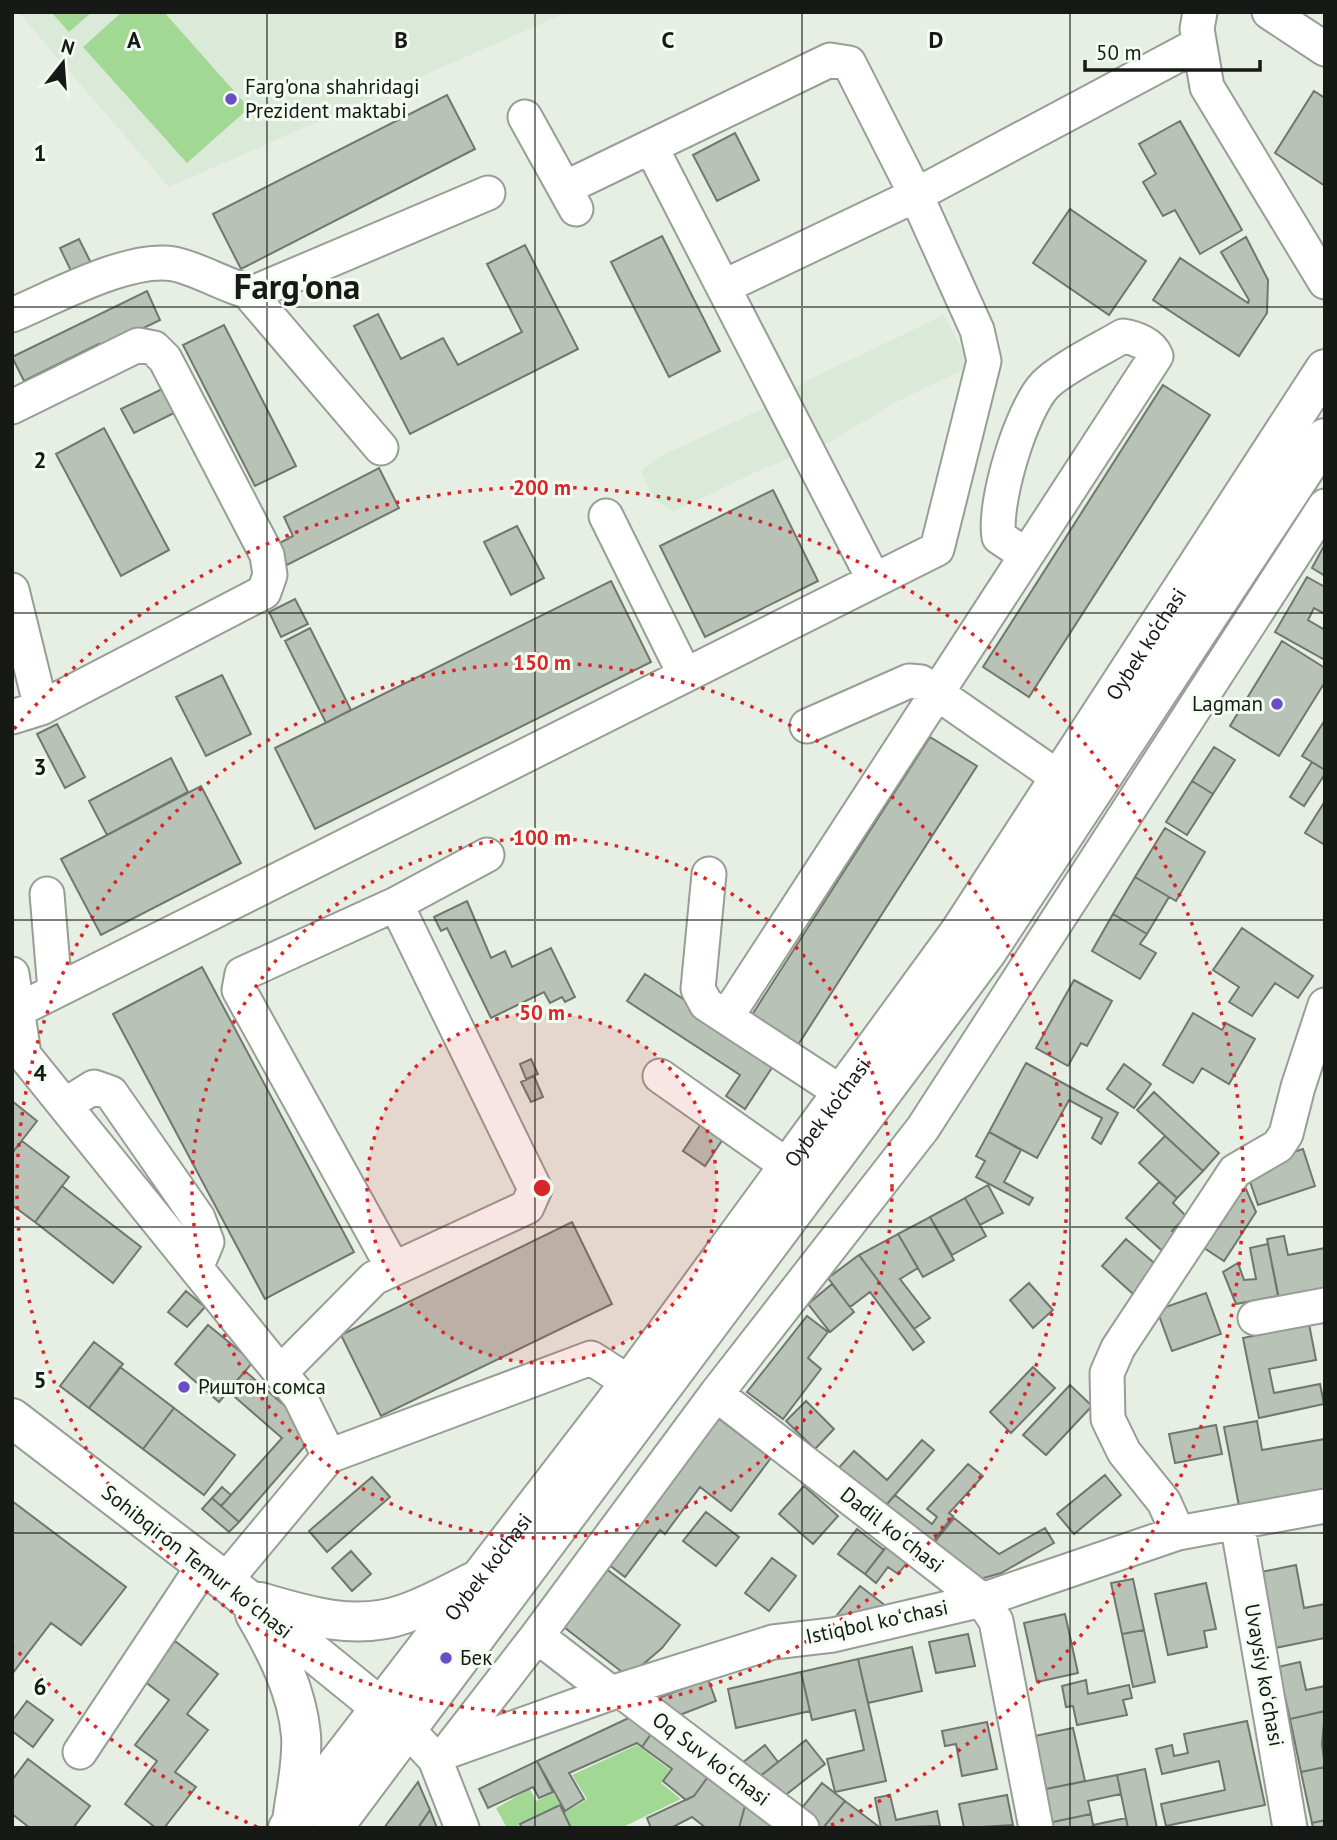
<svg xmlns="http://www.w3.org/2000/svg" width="1337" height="1840" font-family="'PT Sans',sans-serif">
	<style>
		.built { fill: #dbe9d8 }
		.green { fill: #a1d994 }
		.building { fill: #b9c2b7; stroke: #70776e; stroke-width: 2 }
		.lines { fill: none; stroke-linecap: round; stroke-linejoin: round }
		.minor-casing { stroke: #969e95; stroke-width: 37 }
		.major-casing { stroke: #969e95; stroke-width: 42 }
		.minor { stroke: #fff; stroke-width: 33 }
		.major { stroke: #fff; stroke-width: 38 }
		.grid { fill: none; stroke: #161915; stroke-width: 2; stroke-opacity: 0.55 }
		.ring { fill: none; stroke: #d62828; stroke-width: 3.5; stroke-dasharray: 3.5 7 }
		.poi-dot { fill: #6b4dc7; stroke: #f4fdf2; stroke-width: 2.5 }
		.labels { text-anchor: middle; stroke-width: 6; stroke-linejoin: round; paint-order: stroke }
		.poi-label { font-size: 21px; fill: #161915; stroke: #f4fdf2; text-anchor: start }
		.street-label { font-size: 21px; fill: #161915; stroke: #f4fdf2 }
		.town-label { font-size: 35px; font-weight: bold; fill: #161915; stroke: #f4fdf2 }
		.grid-label { font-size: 23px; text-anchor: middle; font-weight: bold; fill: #161915; stroke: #f4fdf2; stroke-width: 6; stroke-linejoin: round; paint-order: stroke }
		.centre { fill: #d62828; stroke: #f4fdf2; stroke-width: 3.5 }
		.ring-label { font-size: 21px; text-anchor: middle; font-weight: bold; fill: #d62828; stroke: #f4fdf2; stroke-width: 6; stroke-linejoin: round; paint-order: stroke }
	</style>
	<rect width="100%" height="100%" fill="#e7efe5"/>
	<path class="built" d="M18,12H568L169,187Z
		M944,315L971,366L896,402L830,442L756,472L673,512L653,497L641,471L661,456L762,409L804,382Z"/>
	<path class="green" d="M51,12H92L69,32Z
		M122,12H164L249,108L187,163L83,47Z
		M637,1745L670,1770L661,1783L681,1799L621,1828H571L560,1805L513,1828H507L496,1808L530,1789L536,1801L553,1793L566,1812L587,1799L572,1775Z"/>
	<path class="building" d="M1314,91L1325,98V186L1275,153Z
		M447,95L475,149L241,269L213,214Z
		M1180,121L1242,230L1200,254L1175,210L1163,216L1143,182L1156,174L1139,144Z
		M735,133L759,180L717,201L693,155Z
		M1070,209L1146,261L1109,315L1033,263Z
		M662,236L720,351L669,377L611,262Z
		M1246,237L1268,280L1267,313L1239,356L1153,300L1180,258L1248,303L1249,300L1221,252Z
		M79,239L93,267L74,277L60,248Z
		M525,245L578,349L410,434L354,326L378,314L401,359L443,338L458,365L522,332L487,264Z
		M147,291L160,320L101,349L99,344L24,381L12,357Z
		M224,325L296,466L255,486L183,345Z
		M1163,385L1210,415L1029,697L983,667Z
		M162,389L174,413L134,433L121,409Z
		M104,428L169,550L121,576L56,454Z
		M379,468L399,508L287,565L276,545L293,536L284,517Z
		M773,490L818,581L705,637L660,546Z
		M517,526L544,578L511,595L484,542Z
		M1325,544V576L1312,568Z
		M1307,577L1325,587V614L1314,608L1308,620L1325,630V660L1275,632Z
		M611,581L651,662L315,829L275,748Z
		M295,599L308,624L281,637L269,612Z
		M310,628L351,710L326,723L285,641Z
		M1282,641L1325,668V682L1279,756L1230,726Z
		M222,675L251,734L206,756L176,697Z
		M1325,720V770L1302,756Z
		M57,724L85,777L65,788L37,734Z
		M930,737L977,766L796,1048L750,1018Z
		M1214,747L1235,760L1213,794L1192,781Z
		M171,758L188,792L107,835L89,801Z
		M1312,762L1325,770V774L1304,806L1290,797Z
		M1192,781L1213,794L1187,835L1166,822Z
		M201,786L241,863L101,935L61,859Z
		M1325,801V845L1305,833Z
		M1165,828L1205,852L1176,901L1135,877Z
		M1135,877L1169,897L1147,934L1113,914Z
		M467,901L491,958L505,951L512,967L551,948L575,997L565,1002L562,997L550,1003L544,992L491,1018L447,928L441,931L434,917Z
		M1113,914L1147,934L1140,944L1156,953L1140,979L1092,951Z
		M1242,928L1313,976L1298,998L1275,983L1252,1016L1229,1002L1239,987L1213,970Z
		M202,967L354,1252L265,1299L113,1014Z
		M645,974L777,1060L745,1109L726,1096L740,1075L627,1001Z
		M1074,980L1112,1001L1087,1046L1081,1043L1068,1066L1036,1048Z
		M1193,1013L1222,1030L1226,1023L1255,1039L1229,1084L1202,1068L1193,1083L1163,1065Z
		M531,1059L538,1074L526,1079L520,1064Z
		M1026,1063L1118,1113L1101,1144L1092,1138L1102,1118L1069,1100L1037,1158L989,1132Z
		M1124,1064L1151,1084L1134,1108L1107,1089Z
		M534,1076L543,1097L531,1102L521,1082Z
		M1154,1092L1219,1153L1203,1171L1137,1110Z
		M12,1101L37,1121L12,1153Z
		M707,1115L729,1130L705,1166L683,1151Z
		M989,1132L1021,1150L1004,1182L1033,1198L1029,1205L976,1177L985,1161L976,1156Z
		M1165,1136L1203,1171L1177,1198L1139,1163Z
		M22,1141L69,1177L35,1222L12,1205V1153Z
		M1303,1149L1315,1186L1258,1205L1245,1167Z
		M1242,1180L1256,1212L1224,1261L1198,1244Z
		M1159,1182L1177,1198L1173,1203L1186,1216L1172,1231L1184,1242L1169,1257L1126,1218Z
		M988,1185L1003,1213L980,1225L965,1198Z
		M62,1186L141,1247L113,1283L35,1222Z
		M965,1198L986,1236L952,1255L930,1217Z
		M930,1217L954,1260L923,1277L898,1234Z
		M572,1222L612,1304L381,1416L341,1335Z
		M898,1234L918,1268L900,1279L930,1318L914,1329L859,1255Z
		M1284,1236L1288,1255L1325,1248V1291L1279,1299L1267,1239Z
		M1126,1239L1166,1273L1141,1301L1102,1266Z
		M1268,1244L1278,1296L1236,1304L1223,1272L1238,1263L1244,1280L1256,1279L1250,1248Z
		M859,1255L924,1342L913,1350L870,1292L850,1307L828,1278Z
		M1029,1283L1053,1310L1033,1328L1010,1300Z
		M832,1284L854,1312L830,1332L808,1304Z
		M186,1291L205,1307L187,1327L168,1312Z
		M1206,1293L1221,1334L1172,1351L1157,1310Z
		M807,1316L828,1332L808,1358L821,1369L783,1419L747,1392Z
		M1309,1324L1316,1360L1269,1369L1274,1393L1320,1384L1324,1404L1259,1418L1243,1338Z
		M208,1325L253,1362L219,1402L175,1364Z
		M94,1342L123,1364L89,1408L60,1386Z
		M120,1367L174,1408L143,1449L89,1408Z
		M1033,1367L1055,1388L1011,1433L990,1412Z
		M245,1371L316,1433L239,1522L221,1506L282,1438L228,1391Z
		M1070,1385L1092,1406L1046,1455L1023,1435Z
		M806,1401L834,1429L815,1449L786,1421Z
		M174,1408L235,1455L204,1495L143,1449Z
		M718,1418L771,1458L731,1511L700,1487L665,1534L660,1530L625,1577L608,1564Z
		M1257,1421L1262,1450L1325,1439V1490L1239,1506L1224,1427Z
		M1216,1425L1222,1454L1175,1463L1169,1434Z
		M922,1440L934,1450L880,1512L835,1472L854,1451L887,1480Z
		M968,1464L983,1476L949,1513L953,1516L927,1549L880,1512L895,1495L932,1524L937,1517L927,1509Z
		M1105,1475L1121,1495L1074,1534L1057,1514Z
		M372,1477L390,1497L327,1552L309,1531Z
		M804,1486L838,1516L813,1544L779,1514Z
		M222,1487L231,1495L221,1506L212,1498Z
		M212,1498L239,1522L229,1532L202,1509Z
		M12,1501L126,1587L81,1645L51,1623L12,1674Z
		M706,1512L739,1537L716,1566L683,1541Z
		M954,1518L999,1554L1045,1528L1054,1543L1001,1573L977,1580L933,1544Z
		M857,1529L884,1550L865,1574L838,1554Z
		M889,1543L910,1559L898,1574L888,1567L876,1583L865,1574Z
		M351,1551L371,1574L352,1591L332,1568Z
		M772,1558L796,1576L769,1611L745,1593Z
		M1296,1565L1304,1608L1325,1604V1638L1275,1648L1261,1572Z
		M605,1568L680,1625L662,1648L641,1666L622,1672L560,1624Z
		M1133,1579L1144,1630L1122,1634L1111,1583Z
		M1206,1583L1216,1629L1204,1631L1207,1647L1168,1655L1155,1594Z
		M860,1586L886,1606L844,1629L837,1615Z
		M1065,1614L1078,1673L1037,1682L1024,1623Z
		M1144,1630L1155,1682L1133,1687L1122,1634Z
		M968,1634L975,1666L936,1673L929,1642Z
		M175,1641L218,1674L187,1714L208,1730L175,1772L196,1787L164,1828H156L125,1804L157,1761L135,1745L169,1700L144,1681Z
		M912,1647L922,1691L868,1703L858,1659Z
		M858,1659L886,1781L835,1792L827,1759L864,1750L855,1710L812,1720L801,1672Z
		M1300,1662L1306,1690L1325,1686V1711L1290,1719L1278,1667Z
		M801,1672L810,1711L736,1728L728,1689Z
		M708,1679L716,1701L677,1716L656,1699Z
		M1086,1680L1088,1694L1129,1685L1132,1698L1123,1700L1127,1715L1077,1725L1073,1706L1066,1707L1062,1686Z
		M27,1701L53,1720L33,1747L12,1731V1721Z
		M1325,1711L1322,1744L1325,1767L1301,1772L1290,1719Z
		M633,1716L653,1731L642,1747L637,1743L569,1773L584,1799L565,1811L537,1761Z
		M1247,1721L1265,1805L1166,1826L1161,1804L1225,1790L1219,1761L1162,1774L1156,1749L1172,1745L1174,1756L1188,1753L1184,1734Z
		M987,1722L997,1769L962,1776L956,1744L945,1746L942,1731Z
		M1073,1728L1085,1781L1041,1790L1030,1737Z
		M653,1731L710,1774L694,1796L686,1800L663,1781L672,1769L642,1747Z
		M806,1740L825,1764L778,1801L754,1781Z
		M765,1745L778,1762L754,1781L737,1767Z
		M28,1759L90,1806L73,1828H30L12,1814V1780Z
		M537,1761L553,1792L539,1798L533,1787L488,1808L479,1789Z
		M1325,1767V1820L1312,1823L1301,1772Z
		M1145,1769L1157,1828H1128L1117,1775Z
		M710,1774L746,1802L739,1828H706L692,1817L671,1828H651L647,1818L694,1796Z
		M1117,1775L1121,1794L1088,1801L1091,1814L1048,1823L1041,1790Z
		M418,1782L430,1810L418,1828H384Z
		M822,1783L845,1801L823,1828H815L797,1814Z
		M890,1795L896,1820L937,1811L940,1826L881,1828L875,1798Z
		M1007,1795L1013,1825L964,1828L959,1804Z
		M845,1801L878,1826L876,1828H823Z
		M746,1802L780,1828H739Z
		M560,1805L571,1828H522L520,1824Z
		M430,1810L437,1828H419V1826Z
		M1091,1814L1093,1825L1126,1818L1128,1828H1048V1823Z
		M1325,1820V1828H1313L1312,1823Z"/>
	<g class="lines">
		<g class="minor-casing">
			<path id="minor" d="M1200,12L1197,29L1207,87L1325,282
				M1269,12L1325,49
				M525,117L576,209
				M651,147L874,580
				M723,287L916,195L1199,44
				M247,291L381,448
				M12,315C55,297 129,256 174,264C200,269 234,291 255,292L488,193
				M12,407L138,345L154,348L165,359L267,555L270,575L264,592L41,708L12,717
				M606,516L685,675
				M12,590L41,708
				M807,726L909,681L921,682L1059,778
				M709,874L698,989L706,1004L842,1093
				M47,894L55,991
				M12,974L24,1055L300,1397L329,1456L225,1581
				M18,1010L937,549L984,361L977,330L916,195L849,63L830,60L565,188
				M727,1016L1156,356C1151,344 1136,338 1123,336C1103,348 1060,369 1045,385C1021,410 993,504 999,537L1026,555
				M660,1076L789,1167
				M65,1105L94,1087L111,1093L198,1218L207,1242L196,1268
				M393,1268L239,990L242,974L396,904L487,855
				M1255,1318L1325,1305
				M280,1373L374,1278L527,1207L535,1189L396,904
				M716,1394L982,1600L996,1621L1036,1828
				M329,1456L591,1358L630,1383
				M1237,1522L1290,1828
				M1178,1533L1164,1502L1124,1452L1108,1419L1107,1373L1118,1348L1235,1171L1278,1146L1286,1134L1298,1087L1325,1005
				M537,1636L611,1693
				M620,1690L802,1828
				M408,1730L435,1759L462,1828
				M448,1751L537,1636L716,1394L923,1128L1325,506
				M80,1752L204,1565
				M446,1752L611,1693L773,1642L833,1635L982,1600L1178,1533L1325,1506"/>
		</g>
		<g class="major-casing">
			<g id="major">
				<path d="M12,1418L225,1581L401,1724"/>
				<path d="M260,1602C307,1616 356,1631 404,1614C428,1606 451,1593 473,1582"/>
				<path d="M255,1614C277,1652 297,1691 301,1735C303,1763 295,1795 292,1822"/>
				<path id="s1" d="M288,1828L630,1383L959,933L1325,369"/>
				<path d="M333,1828L986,953L1325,438"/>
			</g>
		</g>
		<use href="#minor" class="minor"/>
		<use href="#major" class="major"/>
	</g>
	<path class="grid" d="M267,12V1828M535,12V1828M802,12V1828M1070,12V1828M12,307H1325M12,613H1325M12,920H1325M12,1227H1325M12,1533H1325"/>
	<circle cx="542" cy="1188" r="175" fill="#d62828" fill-opacity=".12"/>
	<g class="ring">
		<circle cx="542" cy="1188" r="175"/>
		<circle cx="542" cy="1188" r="350"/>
		<circle cx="542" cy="1188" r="525"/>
		<path d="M257 1827A700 700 0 0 1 14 1647M14 729A700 700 0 1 1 827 1827"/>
	</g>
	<g class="poi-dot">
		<circle cx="231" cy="99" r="7"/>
		<circle cx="1277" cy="704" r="7"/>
		<circle cx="184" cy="1387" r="7"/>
		<circle cx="446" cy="1658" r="7"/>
	</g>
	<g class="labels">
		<g class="poi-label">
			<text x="245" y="94">Farg'ona shahridagi<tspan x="245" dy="24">Prezident maktabi</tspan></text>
			<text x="1263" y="711" text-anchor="end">Lagman</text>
			<text x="198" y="1394">Риштон сомса</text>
			<text x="460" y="1665">Бек</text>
		</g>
		<g class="street-label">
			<text dy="7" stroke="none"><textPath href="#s1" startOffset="1463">Oybek ko‘chasi</textPath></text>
			<text dy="7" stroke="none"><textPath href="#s1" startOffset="896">Oybek ko‘chasi</textPath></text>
			<text transform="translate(892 1530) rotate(38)" y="7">Dadil koʻchasi</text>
			<text transform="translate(197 1562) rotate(38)" y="7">Sohibqiron Temur koʻchasi</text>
			<text dy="7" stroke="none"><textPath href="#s1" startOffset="329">Oybek ko‘chasi</textPath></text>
			<text transform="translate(877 1622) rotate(-12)" y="7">Istiqbol koʻchasi</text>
			<text transform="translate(1264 1675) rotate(80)" y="7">Uvaysiy koʻchasi</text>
			<text transform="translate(711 1759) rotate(37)" y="7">Oq Suv koʻchasi</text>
		</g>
		<g class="town-label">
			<text x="297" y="299">Farg'ona</text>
		</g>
	</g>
	<g class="grid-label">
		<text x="134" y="48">A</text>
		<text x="401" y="48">B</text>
		<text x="668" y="48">C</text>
		<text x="936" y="48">D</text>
		<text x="40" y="161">1</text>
		<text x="40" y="468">2</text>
		<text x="40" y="775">3</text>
		<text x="40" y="1081">4</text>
		<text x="40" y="1388">5</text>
		<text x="40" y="1695">6</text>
	</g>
	<circle cx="542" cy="1188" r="10" class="centre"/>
	<g class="ring-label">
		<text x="542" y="495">200 m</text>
		<text x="542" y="670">150 m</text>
		<text x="542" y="845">100 m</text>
		<text x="542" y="1020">50 m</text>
	</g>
	<rect width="1337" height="1840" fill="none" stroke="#161915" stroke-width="28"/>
	<g transform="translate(63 63) rotate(17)" stroke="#f4fdf2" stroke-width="5" paint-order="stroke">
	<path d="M0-5L12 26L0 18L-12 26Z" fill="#161915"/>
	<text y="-10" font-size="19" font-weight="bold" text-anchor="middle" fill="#161915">N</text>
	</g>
	<path d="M1085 60v10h175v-10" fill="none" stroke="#161915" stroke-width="3.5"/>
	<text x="1096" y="60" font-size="21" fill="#161915" stroke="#f4fdf2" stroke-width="5" paint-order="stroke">50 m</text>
</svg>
